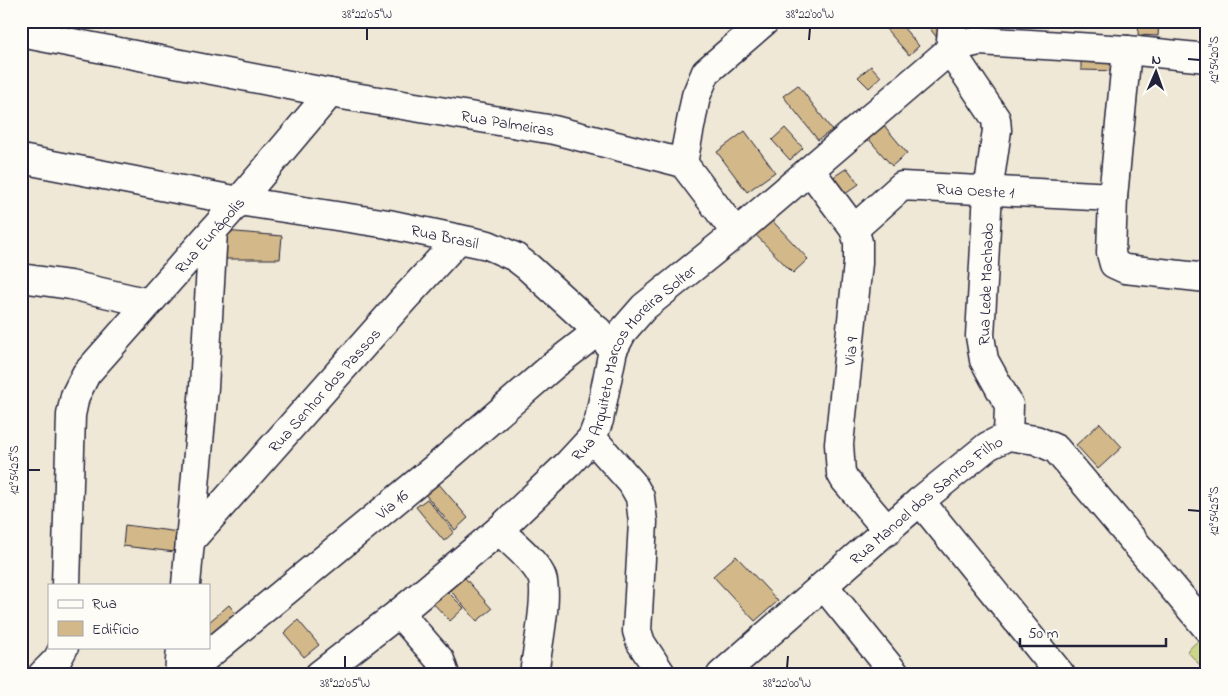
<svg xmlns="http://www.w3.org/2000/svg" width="1228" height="696" font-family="'Indie Flower',sans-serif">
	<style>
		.green { fill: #cbd689; stroke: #767c62 }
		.building { fill: #d3b989; stroke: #22223b }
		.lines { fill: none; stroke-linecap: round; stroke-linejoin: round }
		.minor-casing { stroke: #22223b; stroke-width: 31 }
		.minor { stroke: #fdfcf7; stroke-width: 28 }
		.ticks { fill: none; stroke: #22223b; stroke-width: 2 }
		.labels { text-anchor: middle; stroke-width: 4.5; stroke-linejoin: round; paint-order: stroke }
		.street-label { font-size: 16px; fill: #22223b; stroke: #fdfcf7 }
		.neatline { fill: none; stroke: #22223b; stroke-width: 2 }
		.ticks-label { font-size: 12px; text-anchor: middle; fill: #22223b }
	</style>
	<rect width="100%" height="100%" fill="#f0e8d6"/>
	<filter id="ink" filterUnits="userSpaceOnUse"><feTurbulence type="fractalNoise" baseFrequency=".02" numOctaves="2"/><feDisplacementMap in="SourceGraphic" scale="10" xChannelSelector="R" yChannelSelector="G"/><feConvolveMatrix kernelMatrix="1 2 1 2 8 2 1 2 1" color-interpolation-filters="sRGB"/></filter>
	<g filter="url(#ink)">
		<path class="green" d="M1205,634L1207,636V673L1187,651Z"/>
		<path class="building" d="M879,21H898L919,46L909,55Z
			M924,21H949L938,39Z
			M1103,21H1123V25L1103,24Z
			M1139,21H1159L1158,36L1138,35Z
			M1081,52L1120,53L1119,71L1081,70Z
			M871,66L881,77L869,88L858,77Z
			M798,85L832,130L818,140L783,96Z
			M882,123L907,153L892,166L866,136Z
			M785,128L803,148L790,160L772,140Z
			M745,131L775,172L747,192L717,152Z
			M847,168L859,184L844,195L832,178Z
			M766,214L808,259L793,273L750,229Z
			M225,231L282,236L280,259H222Z
			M1100,423L1122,447L1098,469L1076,445Z
			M432,476L468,518L455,530L419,487Z
			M427,499L454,532L444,541L416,507Z
			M125,525L179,532L175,552L123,546Z
			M736,556L778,601L755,621L713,576Z
			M459,571L492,609L477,621L444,583Z
			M440,584L464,608L450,621L427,597Z
			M229,605L238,616L209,639V622Z
			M298,620L319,645L304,657L284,633Z"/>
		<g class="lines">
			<g class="minor-casing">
				<g id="minor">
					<path id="s1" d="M21,33L330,93L554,130L683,163"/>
					<path d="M950,50L996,119L997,130L988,192L980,336L984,360L1009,405L1008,436"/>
					<path d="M950,50L953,21"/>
					<path d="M1127,50L1113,197L1111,253L1114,264L1125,269L1207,278"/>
					<path id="s2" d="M21,159L239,201L388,224L488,245L515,257L528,267L598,331L613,350"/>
					<path d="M810,170L854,229L858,242V263L839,444L841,473L845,480L888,531"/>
					<path id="s3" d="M854,229L902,186L1113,197"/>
					<path d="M736,233L683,163L696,96L706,72L765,21"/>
					<path d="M21,278L70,285L149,303"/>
					<path d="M592,438L632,483L640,497L643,522L637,631L641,643L662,675"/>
					<path d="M920,501L1061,675"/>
					<path d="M499,530C513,544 532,558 541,575C550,592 536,654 534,675"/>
					<path id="s4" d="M190,541L403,300L459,239"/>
					<path id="s5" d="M66,585L71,415L75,396L86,374L239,201L330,93"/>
					<path d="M186,585L204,387L213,231"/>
					<path d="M824,586L896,675"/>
					<path d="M399,613L440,660L445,675"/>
					<path d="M42,675L57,660L64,647"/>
					<path d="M179,675L181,647"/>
					<path id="s6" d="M184,675L441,463L554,365L598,331"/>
					<path id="s7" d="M319,675L399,613L499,530L568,464L592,438L599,420L613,350L623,331L644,307L736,233L950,50L961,45L979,41L1127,50L1207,58"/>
					<path id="s8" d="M721,675L920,501L988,446L1008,436L1036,440L1056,449L1207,628"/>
				</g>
			</g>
			<use href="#minor" class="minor"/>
		</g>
	</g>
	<path class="ticks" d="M367,40V28M809,40L810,28M1188,59L1200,60M28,470H40M1188,510L1200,511M345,668V656M787,668L788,656"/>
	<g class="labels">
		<g class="street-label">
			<text dy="6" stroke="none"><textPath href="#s1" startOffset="495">Rua Palmeiras</textPath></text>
			<text dy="6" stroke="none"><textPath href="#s3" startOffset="138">Rua Oeste 1</textPath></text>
			<text dy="6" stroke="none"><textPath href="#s5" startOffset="400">Rua Eunápolis</textPath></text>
			<text dy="6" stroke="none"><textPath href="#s2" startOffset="431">Rua Brasil</textPath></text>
			<text transform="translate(985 284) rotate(-88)" y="6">Rua Lede Machado</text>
			<text transform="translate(850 351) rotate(-84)" y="6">Via 9</text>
			<text dy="6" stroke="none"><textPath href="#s7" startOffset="452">Rua Arquiteto Marcos Moreira Solter</textPath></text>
			<text dy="6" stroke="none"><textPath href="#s4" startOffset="202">Rua Senhor dos Passos</textPath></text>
			<text dy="6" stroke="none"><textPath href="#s8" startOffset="270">Rua Manoel dos Santos Filho</textPath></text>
			<text dy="6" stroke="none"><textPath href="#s6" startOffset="269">Via 16</textPath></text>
		</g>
	</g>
	<rect width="1228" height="696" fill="none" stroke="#fdfcf7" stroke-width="55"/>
	<rect x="48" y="584" width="162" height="65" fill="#fdfcf7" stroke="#a5a5ac"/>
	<rect x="58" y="600" width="25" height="8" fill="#fdfcf7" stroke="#a5a5ac"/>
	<text x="92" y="608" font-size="15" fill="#22223b">Rua</text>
	<rect x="58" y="621" width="25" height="15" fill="#d3b989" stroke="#a5a5ac"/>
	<text x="92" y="634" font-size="15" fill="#22223b">Edifício</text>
	<g transform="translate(1156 72) rotate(2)" stroke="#fdfcf7" stroke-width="4" paint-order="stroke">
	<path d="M0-4L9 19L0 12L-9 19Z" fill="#22223b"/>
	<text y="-8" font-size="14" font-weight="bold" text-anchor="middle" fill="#22223b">N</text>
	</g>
	<path d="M1020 638v8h146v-8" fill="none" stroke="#22223b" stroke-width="2.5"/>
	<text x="1028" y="638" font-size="15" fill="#22223b" stroke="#fdfcf7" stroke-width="4" paint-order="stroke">50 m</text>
	<rect x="28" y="28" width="1172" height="640" class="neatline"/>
	<g class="ticks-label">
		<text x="367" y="18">38°22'05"W</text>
		<text x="810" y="18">38°22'00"W</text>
		<text transform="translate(1214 60) rotate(-90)" y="4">12°54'20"S</text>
		<text transform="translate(14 470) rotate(-90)" y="4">12°54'25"S</text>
		<text transform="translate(1214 511) rotate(-90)" y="4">12°54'25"S</text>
		<text x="345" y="687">38°22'05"W</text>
		<text x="787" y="687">38°22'00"W</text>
	</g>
</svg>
